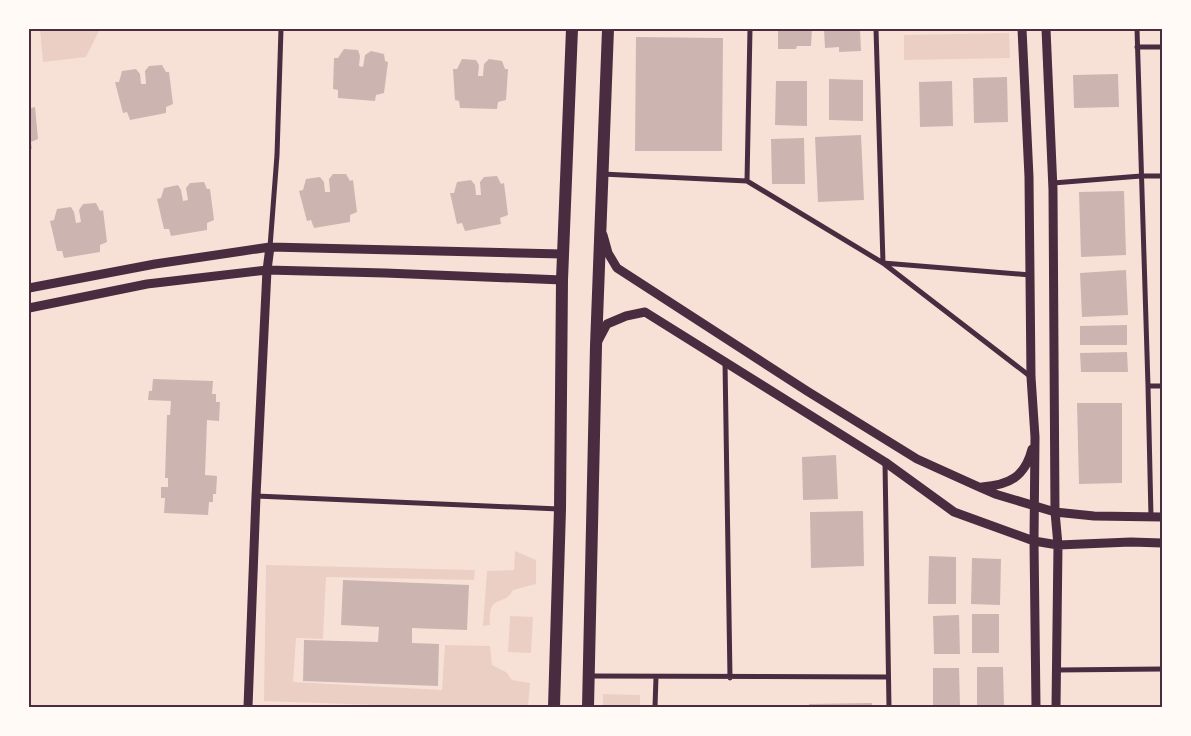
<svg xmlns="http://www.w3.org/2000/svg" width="1191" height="736" font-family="Quicksand,sans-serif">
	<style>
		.green { fill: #ebcfc5 }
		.building { fill: #ccb4b1 }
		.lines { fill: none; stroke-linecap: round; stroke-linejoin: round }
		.minor { stroke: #4a2c40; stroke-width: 5 }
		.tertiary { stroke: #4a2c40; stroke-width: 9 }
		.primary { stroke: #4a2c40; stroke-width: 12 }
		.neatline { fill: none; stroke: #4a2c40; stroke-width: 2 }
	</style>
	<rect width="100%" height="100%" fill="#f7e1d7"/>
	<path class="green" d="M40,29H100L86,57L43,62Z
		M1009,33L1010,58L904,60V35Z
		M515,551L536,560V584L513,590C503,609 488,591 490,625L483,626L487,571L514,570Z
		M266,565L475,570L474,580L326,577L323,639L296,638L293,682L442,690L445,645L490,646L492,665L506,672L512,680L530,683L528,707H430L264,701Z
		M510,616L533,617L531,653L508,652Z
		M603,694L640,695V707H603Z"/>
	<path class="building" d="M778,29H812L811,46H797L796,49H778Z
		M824,29H860L861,51L839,52V47L825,48Z
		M636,37L723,38L722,151H635Z
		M344,49L358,50L360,56L359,66L363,67L365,55L371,51L384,54L385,61L388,62L384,93L376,95L375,101L338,98V90L333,89L334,58H338Z
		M462,59L476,60L479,65L478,76H483L484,64L489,59L502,61L505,69H508L506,100L498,102L497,109L460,108L459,101L455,100L453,69H457Z
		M162,65L166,72H169L173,104L166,107V113L130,120L127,112L123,113L115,82H119L122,71L136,69L140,74L141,84H146L145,71L149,66Z
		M1118,74L1119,107L1074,108L1073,75Z
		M1007,77L1008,122L974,123L973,78Z
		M829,79L863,80V121L829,120Z
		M776,81H807V126L775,125Z
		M952,81L953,126L920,127L919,82Z
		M29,102L31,108L35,107L38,139L31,142L32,149H29Z
		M861,135L864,200L818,202L815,137Z
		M804,138L805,184H772L771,139Z
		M333,174H346L350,181L353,180L357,212L350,215V222L314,228L311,220L307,221L299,191L303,190L306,179L320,177L324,182L325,192H330L329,179Z
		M497,176L501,184L504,183L508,215L500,218L501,224L465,231L462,223L457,224L450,193H454L457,182L471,180L475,185L476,195H481L480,182L484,177Z
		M204,182L207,189H210L214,220L207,223V230L171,236L169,229H164L157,199L161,198L164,188L178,185L181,190L183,201L188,200L186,188L190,183Z
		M1124,191L1126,255L1081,257L1079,192Z
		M96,203L100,211L103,210L107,242L100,245V252L64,258L62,251H57L50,221L54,220L57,209L71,207L74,212L76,223L81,222L79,210L83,204Z
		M1126,270L1128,315L1082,317L1080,273Z
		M1127,325V345H1080V326Z
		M1127,352L1128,372H1081L1080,353Z
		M153,379L213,381L212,394H216V402H220L219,421L207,420L205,475L217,476L216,494H213V502H209L208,515L164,513L165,498H161V487H168V478H165L167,415H170L171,401L148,400L149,391H152Z
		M1077,403H1122V483L1079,484Z
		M836,455L838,499L803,500L802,457Z
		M863,511L864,566L811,568L810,512Z
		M929,556L956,557V604H928Z
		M972,558L1001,559L1000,605L971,604Z
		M343,580L469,585L467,630L412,628V643L439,644L438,686L303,681L304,640L378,642L379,627L341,625Z
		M972,614H999V653H972Z
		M959,615L960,654H934L933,616Z
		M977,667H1003L1004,705L977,706Z
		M933,668H959L960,706H933Z
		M872,703V707H809V704Z"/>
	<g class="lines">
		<path class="minor" d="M876,29L883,263L1031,377
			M1137,29L1148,386L1151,517
			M1137,47H1162
			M602,174L747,181L883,263L1030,275
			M747,181L750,29
			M1053,183L1141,176H1162
			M270,247L277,155L281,29
			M725,362L730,678
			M1148,386H1162
			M885,463L889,707
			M256,496L559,509
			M1057,670L1162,669
			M589,676L888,677
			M655,707L656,677"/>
		<path class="tertiary" d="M1022,29L1029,177L1031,377L1035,437L1034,541L1036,707
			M1046,29L1053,190L1055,512L1058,545L1056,707
			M603,235L608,253L617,268L807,391L917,459L979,487L995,494L1055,512L1094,516L1162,517
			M29,288L155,264L270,247L563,254
			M29,308L147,284L267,270L385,273L562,280
			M598,341L607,324L626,316L645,312L885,462L954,512L1034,541L1058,545L1131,542L1162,543
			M982,487C1009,485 1025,477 1032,449
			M248,707L256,496L267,270L270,247"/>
		<path class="primary" d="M554,707L560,509L562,280L572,29
			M588,707L596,346L608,29"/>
	</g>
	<rect width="1191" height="736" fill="none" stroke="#fffaf5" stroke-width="60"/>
	<rect x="30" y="30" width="1131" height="676" class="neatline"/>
</svg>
